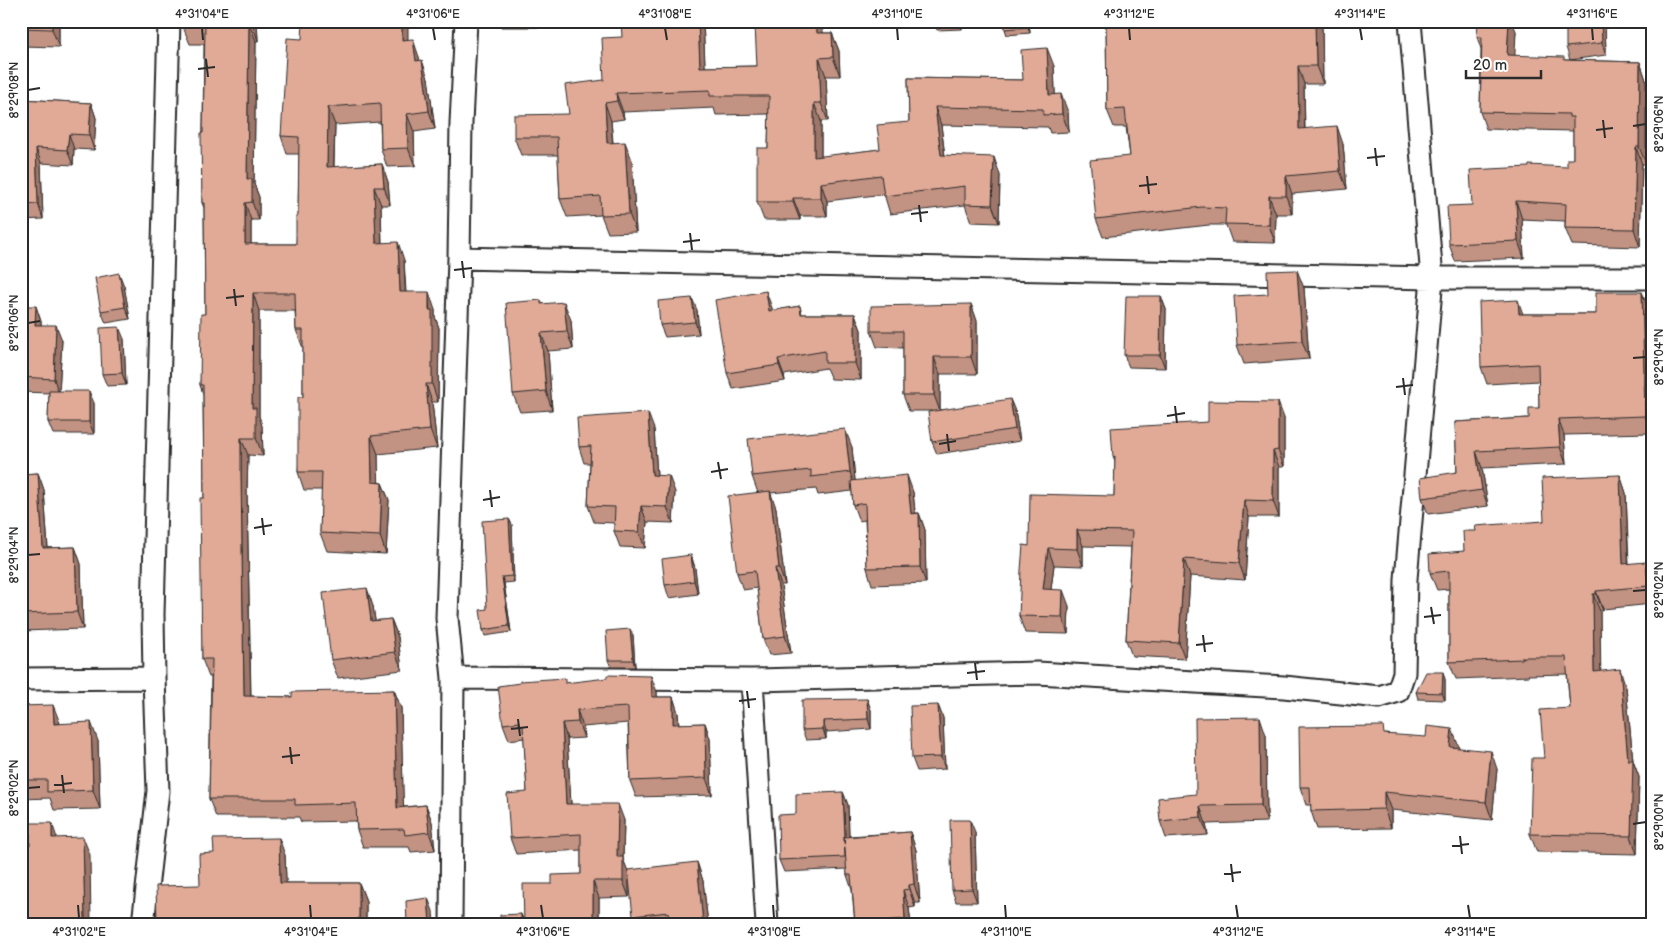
<svg xmlns="http://www.w3.org/2000/svg" width="1673" height="945" font-family="'Balsamiq Sans',sans-serif">
	<style>
		.lines { fill: none; stroke-linecap: round; stroke-linejoin: round }
		.street-casing { stroke: #2b2b2b; stroke-width: 25 }
		.street { stroke: #fff; stroke-width: 21 }
		.wall { fill: #c29282; stroke: #2b2b2b }
		.shaded-wall { fill: #9e776a; stroke: #2b2b2b }
		.building { fill: #e1aa97; stroke: #2b2b2b }
		.ticks { fill: none; stroke: #2b2b2b; stroke-width: 2 }
		.neatline { fill: none; stroke: #2b2b2b; stroke-width: 2 }
		.ticks-label { font-size: 12px; text-anchor: middle; fill: #2b2b2b }
	</style>
	<rect width="100%" height="100%" fill="#fff"/>
	<filter id="ink" filterUnits="userSpaceOnUse"><feTurbulence type="fractalNoise" baseFrequency=".02" numOctaves="2"/><feDisplacementMap in="SourceGraphic" scale="10" xChannelSelector="R" yChannelSelector="G"/><feConvolveMatrix kernelMatrix="1 2 1 2 8 2 1 2 1" color-interpolation-filters="sRGB"/></filter>
	<g filter="url(#ink)">
		<g class="lines">
			<g class="street-casing">
				<path id="street" d="M459,258L1432,278H1652
					M453,678L752,680L1037,673L1284,687L1379,697L1398,691L1404,673L1406,579L1432,278L1410,21
					M21,679L154,678
					M752,680L767,924
					M143,924L158,791L154,678L153,614L169,21
					M451,924L453,678L447,618L459,258L461,123L466,21"/>
			</g>
			<use href="#street" class="street"/>
		</g>
		<path class="wall" d="M21,21H59V47L21,46Z
			M257,21L258,41H256L254,184L259,197V220H251V244H296L298,216L299,154H287L281,136L302,39L408,40L419,57V60L428,78L435,129L414,132L415,166L387,167L381,149L380,122L335,125L334,167L382,164L388,182L390,205H381L382,243L404,260L406,292L435,310V317L439,328L438,402H432L437,448L378,454V482L382,483L389,500L386,554L327,551L320,533L322,490H304L298,472L303,397V348L296,330L295,311H259V416L262,426L263,456L248,455L247,492L251,696L292,697L394,690L401,708L403,807L426,805L432,822L435,850L411,852L409,847H363L357,830L356,821L301,822L299,817H216L209,799L211,677H209L202,659L204,498L203,394L200,385L205,314L204,208L202,203L204,44H190L183,27Z
			M499,21H542V27H501Z
			M703,21L705,67L757,66L771,25V21H822L823,33H832L839,51L840,76H826L828,121H821V157L880,149L909,122L908,78L1023,80L1054,66L1055,94L1068,112L1069,132L1050,133L1048,127L941,125L945,156L1000,175L999,223L971,222L965,205L890,214L884,194L827,201V216H800V220H764L757,202L768,148L769,114L716,115L714,108L623,112L624,119L611,121L613,142L632,160L636,232L608,233L601,215L567,217L560,199L558,155H521L514,137L569,114L604,80L622,37Z
			M962,21V29L937,30L935,24Z
			M1004,21H1029L1030,33L1007,35L1005,29Z
			M1106,21H1319L1322,28L1323,84H1304L1305,129L1343,144L1347,189L1292,194V214H1276L1275,243L1232,242L1226,225H1209L1103,237L1096,219L1130,156L1126,127H1114L1107,110Z
			M1605,22L1606,55L1570,60L1566,47Z
			M1516,31L1514,56L1565,60L1640,62L1646,80V164H1642L1640,247L1572,245L1565,228V221L1522,219L1524,258L1455,261L1449,244L1472,205L1567,167L1573,159V131L1486,129L1480,112L1481,49L1477,37Z
			M21,99L91,103L96,118L94,150L74,149L73,165L41,163L43,219L21,220Z
			M124,286L130,319L106,323L101,311Z
			M1304,288L1309,359L1244,364L1237,345L1268,294Z
			M1642,292L1648,308L1651,433L1564,435L1566,464L1482,468L1488,506L1428,514L1422,498L1457,472L1455,422L1529,418L1539,408V381L1487,384L1481,367L1523,314H1596Z
			M541,300L543,304L571,320L573,349L548,351L552,410L520,412L513,394Z
			M971,304L977,321V374H940V410L1015,411L1020,441L937,454L932,442V411H909L903,395V348L877,347L871,331Z
			M21,306L41,321V325L62,340L59,391L94,403V434H53L48,422L49,393L21,392Z
			M800,306L802,314H855L861,330V380L831,379L826,368L784,375L785,381L733,389L727,373L772,308V311Z
			M1166,309L1165,368L1129,367L1124,355Z
			M697,310L699,334L665,337L660,325Z
			M124,339L126,385L107,386L102,374Z
			M1284,418V467H1279V517H1249L1245,580L1190,576L1185,659L1132,656L1126,640L1131,547L1083,546V566L1054,565L1051,589L1069,606L1068,634L1025,633L1019,616L1029,546L1114,496L1115,462L1113,457Z
			M654,429L657,476L675,492L673,523L647,522L645,548L620,547L614,531V523L594,522L588,506L590,463H584L579,447Z
			M852,447L855,481L913,492L915,513H919L925,530L926,583L872,585L867,568L865,520L859,521L853,505L852,491L818,495L816,489L770,493L776,508L785,585H781L791,653L769,655L763,639L757,588L743,590L737,573L758,493L752,476Z
			M38,473L44,490L48,548L75,547L81,564L83,629L21,631V474Z
			M1620,475L1626,493L1629,564L1652,578V604L1603,609V611H1600V672L1626,687L1633,761L1639,777L1637,854L1537,852L1530,834L1544,758L1570,708L1567,674L1528,675L1529,676L1456,679L1449,662V589L1437,590L1430,573L1464,551L1476,531L1544,521Z
			M509,519L512,525L514,582L504,583L511,632L485,636L483,630L487,609Z
			M691,555L695,568L698,594L669,598L665,585Z
			M373,606L375,621L391,619L398,637L402,670L338,678L331,660Z
			M633,635L635,667H611L608,660Z
			M1445,679V700L1418,699L1416,692Z
			M567,683L657,692V697H673L678,713L679,724L705,723L710,739L712,795L636,797L630,781L628,723L583,727L584,738L567,739L571,804L624,820L623,859L629,874V897L599,898V924H500L521,914L524,922L552,884L581,874V850L516,854L510,838L527,792L524,738L509,740L503,724Z
			M867,699L871,710V729L826,732V739L806,740L802,730Z
			M938,705L943,718L945,769L917,771L912,758Z
			M21,706L98,741L100,809L54,810L50,798L21,799Z
			M1386,734L1459,747V748L1497,769L1492,820L1391,810V828L1317,829L1311,811V805H1306L1300,787Z
			M1266,735L1267,822L1206,824L1208,835L1166,838L1160,821L1196,794Z
			M843,792L848,805L849,836L910,832L916,850L920,903H915V907L909,908L911,924H855L852,890L847,875V869L784,872L779,860L796,814Z
			M975,832L977,902H956L952,890Z
			M285,855L286,883H359L366,901V924H157L200,885Z
			M697,862L703,881L708,924H636L633,916Z"/>
		<path class="shaded-wall" d="M52,21H59V47L52,29Z
			M252,21H257L258,41L252,23Z
			M402,21H408V58L402,40Z
			M698,21H703L706,85L700,67Z
			M816,21H822L824,52L817,33Z
			M960,21H962V29L960,22Z
			M1027,21H1029L1030,33L1028,27Z
			M1315,21H1319L1322,28L1323,84L1316,66Z
			M1509,21H1512L1516,31L1514,73L1507,55Z
			M1601,21H1605V22L1606,55L1602,43Z
			M249,23L256,41L254,184L259,197V220L252,202L247,179Z
			M832,33L839,51L840,76L833,57Z
			M413,39L419,57L422,79L416,61Z
			M1047,48L1054,66L1056,113L1049,95Z
			M819,58L826,76L828,121L821,103Z
			M422,60L428,78L435,129L429,111Z
			M1640,62L1646,80V164L1639,147Z
			M1298,66L1304,84L1305,147L1299,129Z
			M616,93L623,112L624,119L617,101Z
			M1061,94L1068,112L1069,132L1062,114Z
			M91,103L96,118L94,150L89,135Z
			M605,103L611,121L614,161L607,143Z
			M814,103L821,121V175L814,157Z
			M328,107L335,125L333,185L327,167Z
			M935,107L941,125L947,174L941,155Z
			M407,114L414,132L415,166L408,148Z
			M1337,126L1343,144L1347,189L1340,171Z
			M69,134L74,149L73,165L67,150Z
			M625,142L632,160L636,232L629,214Z
			M1636,147L1642,164L1640,247L1634,229Z
			M36,148L41,163L43,219L38,204Z
			M994,157L1000,175L999,223L992,205Z
			M382,164L388,182L390,205L384,187Z
			M1286,176L1292,194V214L1286,196Z
			M821,183L827,201V216L821,198Z
			M374,187L381,205L382,261L376,243Z
			M1269,196L1276,214L1275,243L1269,225Z
			M793,198L800,216V220L793,202Z
			M1516,201L1522,219L1524,258L1518,241Z
			M245,203L251,220V262L245,244Z
			M398,242L404,260L406,310L400,292Z
			M1297,270L1304,288L1309,359L1302,341Z
			M119,273L124,286L130,319L125,307Z
			M766,291L772,308L775,328L769,311Z
			M429,292L435,310V317L439,328L438,402L432,384Z
			M1642,292L1648,308L1651,433L1645,416Z
			M253,293L259,311V416L262,426L263,456L256,438L252,408Z
			M1161,296L1166,309L1165,368L1160,355Z
			M692,298L697,310L699,334L695,322Z
			M1518,300L1524,317L1519,314Z
			M564,302L571,320L573,349L567,331Z
			M971,304L977,321V374L971,357Z
			M36,306L41,321V340L35,325Z
			M855,314L861,330V380L855,363Z
			M56,325L62,340L59,394L54,379Z
			M119,327L124,339L126,385L122,373Z
			M541,333L548,351L552,410L546,391Z
			M934,357L940,374V411L934,395Z
			M778,359L784,375L785,381L779,365Z
			M426,384L432,402L437,448L430,430Z
			M89,391L94,403V434L89,422Z
			M1010,399L1015,411L1020,441L1015,429Z
			M1278,402L1284,418V467L1278,450Z
			M648,413L654,429L658,491L652,475Z
			M1558,419L1564,435L1566,464L1560,447Z
			M845,429L852,447L856,491L850,472Z
			M371,436L378,454L379,500L372,482Z
			M241,438L248,455L247,492L251,714L244,696L241,474Z
			M1273,451L1279,467V517L1273,501Z
			M1476,451L1482,468L1488,506L1482,490Z
			M38,473L44,490L49,565L43,548Z
			M907,475L913,492L917,530L911,514Z
			M1620,475L1626,493L1629,582L1623,564Z
			M669,476L675,492L673,523L667,507Z
			M382,483L389,500L386,554L380,536Z
			M770,491L776,508L785,585L779,568Z
			M1244,500L1249,517L1245,580L1239,563Z
			M641,506L647,522L645,548L639,532Z
			M919,513L925,530L926,583L920,567Z
			M509,519L512,525L514,582L512,576Z
			M1077,530L1083,546V566L1077,549Z
			M75,547L81,564L83,629L77,612Z
			M1048,548L1054,565L1049,605L1043,589Z
			M691,555L695,568L698,594L694,581Z
			M1184,559L1190,576L1185,659L1179,643Z
			M1646,562L1652,578V597L1648,586Z
			M775,568L781,585L791,653L785,636Z
			M502,577L504,583L511,632L509,626Z
			M367,588L373,606L378,640L371,621Z
			M1063,590L1069,606L1068,634L1062,617Z
			M1596,591L1603,609V611L1596,594Z
			M1593,594L1600,611L1601,690L1594,672Z
			M391,619L398,637L402,670L395,652Z
			M630,629L633,635L635,667L633,660Z
			M1620,669L1626,687L1633,761L1639,777L1637,854L1631,836L1628,760Z
			M1443,672L1445,679V700L1442,693Z
			M651,676L657,692L658,713L652,697Z
			M394,690L401,708L404,825L397,808Z
			M673,697L678,713L679,740L673,724Z
			M867,699L871,710V729L868,719Z
			M53,705L60,723L54,724Z
			M938,705L943,718L945,769L941,757Z
			M577,710L583,727L584,738L578,722Z
			M1260,717L1266,735L1267,822L1261,805Z
			M823,721L826,732V739L823,729Z
			M91,722L98,741L100,809L93,790Z
			M562,723L567,739L572,820L566,804Z
			M705,723L710,739L712,795L706,778Z
			M1452,729L1459,747L1457,765L1450,747Z
			M1491,751L1497,769L1492,820L1486,802Z
			M843,792L848,805L850,869L846,857Z
			M1384,792L1391,810V828L1384,809Z
			M618,804L624,820L623,859L629,874V897L623,881L617,857Z
			M426,805L432,822L435,850L429,832Z
			M1200,806L1206,824L1208,835L1201,817Z
			M970,820L975,832L977,902L972,889Z
			M52,823L58,841L52,838Z
			M910,832L916,850L920,903L914,884Z
			M83,837L90,855L91,924H85Z
			M279,838L285,855L287,900L280,883Z
			M697,862L703,881L708,924H703V923Z
			M593,881L599,898V924H593Z
			M359,883L366,901V924H359Z
			M909,885L915,903V907L909,889Z
			M903,890L909,908L911,924H907L905,919Z
			M428,898L433,911L434,924H430Z
			M521,914L524,924H521Z"/>
		<path class="building" d="M21,21H52V29L21,28Z
			M183,21H252V23H249L247,179H252V202L245,203V244H296V216H298L299,137L281,136L287,38L302,39L303,21H402V40L413,39L416,61L422,60L429,111L407,114L408,148L381,149L380,103L328,107L327,167L382,164L384,187H374L376,243L398,242L400,292H429V310H432V384H426L430,430L371,436L372,482L382,483L380,536L320,533L322,472H298V397H303V330H296L295,293H253L252,408H256V438H241V474L244,696L292,697V692L394,690L397,808L426,805L429,832L405,835L404,829L357,830L356,803L295,805V799H209L212,659H202L200,498H204L203,385H200L201,314H205L204,203H202L201,133H203L205,25L183,27Z
			M621,21H698L700,67L757,66L755,26L771,25V21H816L817,33H832L833,57L819,58L821,103H814V157L880,149L877,125L909,122L908,78L1023,80L1021,50L1047,48L1049,95L1061,94L1062,114L1043,115V109L935,107L941,155L994,157L992,205L965,204V186L884,196L881,175L821,183V198H793V202H757V148H768L769,96H710V90L616,93L617,101L605,103L607,143L625,142L629,214L601,215L600,196L560,199L557,137H514V115L569,114L565,85L604,80L602,38L622,37Z
			M935,21H960V22L935,24Z
			M1004,21H1027L1028,27L1005,29Z
			M1106,21H1315L1316,66H1298L1299,129L1337,126L1340,171L1286,176V196H1269V225L1225,224L1226,208L1202,207L1096,219L1090,160L1130,156L1125,109L1107,110Z
			M1478,21H1509L1507,55L1564,57V60L1640,62L1639,147H1636L1634,229L1565,228L1566,204L1516,201L1518,241L1449,244L1447,206L1472,205L1470,170L1529,167V165L1567,167V159H1573V117H1569V114L1480,112L1482,37H1477Z
			M1566,21H1601L1602,43L1566,47Z
			M21,99L91,103L89,135L69,134L67,150L36,148L38,204L21,205Z
			M1297,270L1302,341L1237,345L1234,296L1268,294L1267,271Z
			M119,273L125,307L101,311L95,278Z
			M766,291L769,311L800,306L801,314H855V363H825V351L778,359L779,365L727,373L715,300Z
			M1596,292H1642L1645,416L1558,419L1560,447L1476,451L1482,490L1422,498L1420,478L1457,472L1455,422L1529,418V408H1539L1538,364L1481,367L1479,302L1518,300L1519,314H1596Z
			M1126,296H1161L1160,355H1124Z
			M692,298L695,322L660,325L658,301Z
			M541,300V304L564,302L567,331L541,333L546,391L513,394L506,303Z
			M971,304V357H934V395H903V331H871V306Z
			M21,306H36L35,325H56L54,379L21,377Z
			M119,327L122,373L102,374L100,328Z
			M49,391H89V422H48Z
			M1010,399L1015,429L932,442L928,412Z
			M1208,401L1278,402V450L1273,451V501L1244,500L1239,563L1184,559L1179,643L1126,640L1132,531L1077,530V549L1048,548L1043,589L1063,590L1062,617L1019,616L1021,570L1023,545L1029,546L1030,494L1114,496L1115,456L1113,457L1111,428L1208,422Z
			M648,413L652,475L669,476L667,507L641,506L639,532L614,531L615,507L588,506L591,446L579,447L577,418Z
			M845,429L850,472L811,477V470L752,476L748,439Z
			M38,473L43,548L75,547L77,612L21,614V474Z
			M907,475L911,514L919,513L920,567L867,568L865,503L853,505L851,481Z
			M1620,475L1623,564L1646,562L1648,586L1596,591V594H1593L1594,672L1620,669L1628,760H1633L1631,836L1530,834L1532,758H1544L1540,710L1570,708L1566,657H1522V659L1449,662V571L1430,573L1429,554L1464,551L1463,531H1476L1475,526L1544,521L1542,478Z
			M770,491L779,568H775L785,636L763,639L755,571L737,573L728,496Z
			M509,519L512,576L502,577L509,626L483,630L480,610L487,609L482,521Z
			M691,555L694,581L665,585L662,559Z
			M367,588L371,621L391,619L395,652L331,660L323,593Z
			M630,629L633,660H608L606,631Z
			M1426,672H1443L1442,693L1416,692Z
			M607,675L651,676L652,697H673V724L705,723L706,778L630,781L628,707L577,710L578,722L562,723L566,804H618L617,857H623V881H593V924H524L523,884H552V875L581,874V834L510,838L507,794L527,792L523,726H520L519,722L503,724L498,686L520,683V681L565,678V683L607,678Z
			M867,699L868,719L823,721V729L802,730V700Z
			M53,705L54,724L91,722L93,790L47,792V780H21V706Z
			M938,705L941,757L912,758L910,706Z
			M1260,717L1261,805L1200,806L1201,817L1160,821L1158,798L1196,794L1195,718Z
			M1383,726L1384,734L1426,737L1427,726L1452,729L1450,747L1491,751L1486,802L1384,792V809L1311,811L1310,787H1300L1299,727Z
			M843,792L845,837H844L845,857L779,860L778,815L796,814V794Z
			M950,820H970L972,889L952,890Z
			M30,823H52V838L83,837L85,923H101V924H21V846L30,845Z
			M910,832L914,884L909,885V889L903,890L905,919L855,923L851,875H847L844,837Z
			M279,838L280,883H359V924H303V919L157,924L156,886L200,885L199,854L214,853L213,839Z
			M697,862L703,923L695,924H670L668,912L633,916L628,870Z
			M428,898L430,924H407L406,901Z
			M521,914V924H500V915Z"/>
	</g>
	<path class="ticks" d="M202,28L203,40M433,28L435,40M665,28L667,40M897,28L898,40M1129,28L1130,40M1360,28L1362,40M1592,28L1593,40M206,59L208,77M198,69L215,67M28,90L40,88M1603,120L1605,138M1633,126L1646,124M1596,130L1613,128M1375,148L1377,166M1367,158L1385,156M1147,176L1149,194M1139,186L1157,184M919,205L921,222M911,214L928,212M690,233L692,250M683,242L700,240M462,261L464,278M454,270L472,268M234,289L236,306M226,298L244,296M28,323L40,321M1633,358L1646,357M1403,378L1405,395M1396,387L1413,385M1175,406L1177,423M1167,416L1185,413M947,434L949,451M939,444L956,441M718,462L721,479M711,472L728,469M490,490L492,507M483,500L500,497M262,518L264,535M254,528L272,525M28,555L40,554M1633,591L1646,590M1431,607L1434,624M1424,617L1441,615M1203,635L1205,652M1196,645L1213,643M975,663L977,680M967,673L985,671M747,691L749,708M739,701L756,699M518,719L520,736M511,729L528,727M290,747L292,764M282,757L300,755M62,775L64,793M54,785L72,783M28,788L40,787M1633,824L1646,822M1460,836L1462,854M1452,846L1469,844M1231,864L1233,882M1224,874L1241,872M78,905L79,918M310,905L311,918M541,905L543,918M773,905L774,918M1005,905L1006,918M1236,905L1238,918M1468,905L1470,918"/>
	<rect width="1673" height="945" fill="none" stroke="#fff" stroke-width="55"/>
	<path d="M1466 70v8h75v-8" fill="none" stroke="#2b2b2b" stroke-width="2.5"/>
	<text x="1473" y="70" font-size="15" fill="#2b2b2b" stroke="#ffffff" stroke-width="4" paint-order="stroke">20 m</text>
	<rect x="28" y="28" width="1618" height="890" class="neatline"/>
	<g class="ticks-label">
		<text x="202" y="18">4°31'04"E</text>
		<text x="433" y="18">4°31'06"E</text>
		<text x="665" y="18">4°31'08"E</text>
		<text x="897" y="18">4°31'10"E</text>
		<text x="1129" y="18">4°31'12"E</text>
		<text x="1360" y="18">4°31'14"E</text>
		<text x="1592" y="18">4°31'16"E</text>
		<text transform="translate(14 90) rotate(-90)" y="4">8°29'08"N</text>
		<text transform="translate(1659 124) rotate(-90)" y="4">8°29'06"N</text>
		<text transform="translate(14 323) rotate(-90)" y="4">8°29'06"N</text>
		<text transform="translate(1659 357) rotate(-90)" y="4">8°29'04"N</text>
		<text transform="translate(14 555) rotate(-90)" y="4">8°29'04"N</text>
		<text transform="translate(1659 590) rotate(-90)" y="4">8°29'02"N</text>
		<text transform="translate(14 788) rotate(-90)" y="4">8°29'02"N</text>
		<text transform="translate(1659 822) rotate(-90)" y="4">8°29'00"N</text>
		<text x="79" y="936">4°31'02"E</text>
		<text x="311" y="936">4°31'04"E</text>
		<text x="543" y="936">4°31'06"E</text>
		<text x="774" y="936">4°31'08"E</text>
		<text x="1006" y="936">4°31'10"E</text>
		<text x="1238" y="936">4°31'12"E</text>
		<text x="1470" y="936">4°31'14"E</text>
	</g>
</svg>
